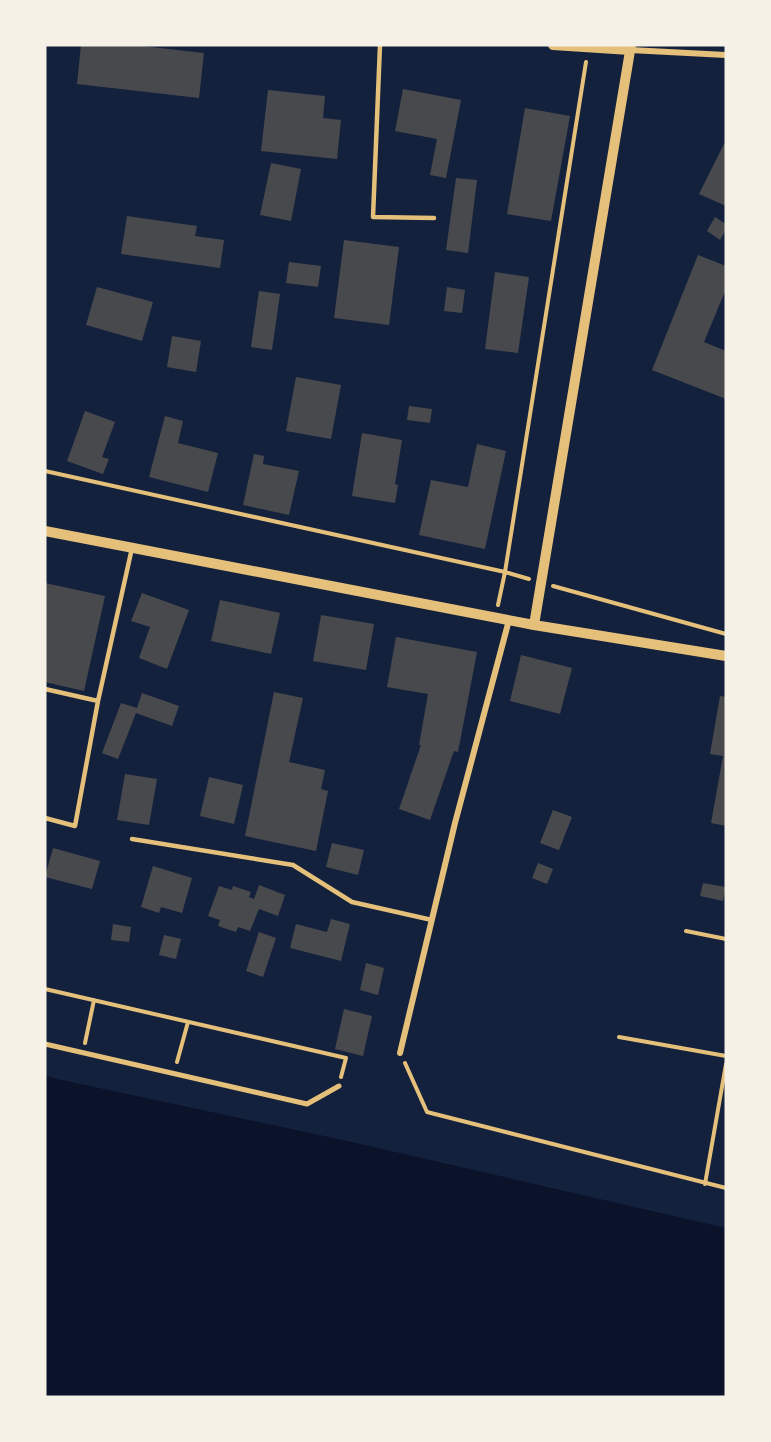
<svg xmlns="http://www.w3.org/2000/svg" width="771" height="1442" font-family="Roboto,sans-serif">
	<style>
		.water { fill: #0b132b }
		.building { fill: #48494c }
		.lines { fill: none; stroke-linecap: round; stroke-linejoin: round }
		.path { stroke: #e5c07b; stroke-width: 4 }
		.service { stroke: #e5c07b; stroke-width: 4.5 }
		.pedestrian { stroke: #e5c07b; stroke-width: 5 }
		.minor { stroke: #e5c07b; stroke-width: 6 }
		.tertiary { stroke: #e5c07b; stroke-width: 10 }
	</style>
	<rect width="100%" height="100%" fill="#14213d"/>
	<path class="water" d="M45,1075L57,1079L343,1140L726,1228V1397H45Z"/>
	<path class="building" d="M81,45H133L204,53L199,98L77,84Z
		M403,89L461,100L446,178L430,175L437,139L395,131Z
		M268,90L325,96L323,118L341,120L337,159L261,151Z
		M525,108L570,116L551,221L507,214Z
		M726,140V206L699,194Z
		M271,163L301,169L291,221L260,215Z
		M456,178L477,180L468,253L446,250Z
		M127,216L197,226L195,236L224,240L220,268L121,254Z
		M715,217L726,224V230L720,240L707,231Z
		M344,240L399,247L389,325L334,318Z
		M698,255L726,266V289L704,342L726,351V399L652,370Z
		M289,262L321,266L318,287L286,283Z
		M495,272L529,277L518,353L485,349Z
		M97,287L153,302L142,341L86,325Z
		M447,287L465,290L462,313L444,311Z
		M259,291L280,294L272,350L251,347Z
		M172,336L201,341L196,372L167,367Z
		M296,377L341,385L331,439L286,431Z
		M409,406L432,409L430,423L407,420Z
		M85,411L115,422L102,457L109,459L103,474L67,461Z
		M165,416L183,421L178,443L218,453L208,492L149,477Z
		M362,433L402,440L395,484L398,485L395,503L352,496Z
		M477,444L506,451L485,549L419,535L431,480L468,487Z
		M254,454L264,456L263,464L299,471L289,515L243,505Z
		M45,583L105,596L84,691L45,682Z
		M142,593L189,610L167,669L139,658L150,627L131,621Z
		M220,600L280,613L271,654L211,641Z
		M321,615L374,624L366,670L313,661Z
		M396,637L477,652L458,752L454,751L430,820L399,809L421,745H419L428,694L387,687Z
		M521,655L572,668L560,714L510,701Z
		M274,692L303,698L289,762L325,770L321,789L328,791L316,851L245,836Z
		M142,693L179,706L172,726L136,713L118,759L102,753L121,703L137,708Z
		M720,696L726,697V826L711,823L723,756L710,754Z
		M125,774L157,779L149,825L117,820Z
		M209,777L243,785L234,824L200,816Z
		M553,810L572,817L559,850L540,843Z
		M332,843L364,850L358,875L326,867Z
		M53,848L100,861L92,889L45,877Z
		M538,863L553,869L547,884L532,878Z
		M153,866L192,878L182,913L161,907L159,913L141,907Z
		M703,883L726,887L723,901L700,896Z
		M259,885L285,895L278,916L259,909L250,931L238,927L236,932L218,926L220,920L208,916L219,886L232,890L233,886L251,892L249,897L254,899Z
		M331,919L350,924L341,961L290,948L296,924L327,932Z
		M113,924L131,927L129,942L111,940Z
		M259,932L276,938L263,977L246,971Z
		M164,935L181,939L176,959L159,955Z
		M366,963L384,968L378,995L360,990Z
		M344,1009L372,1016L363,1056L335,1049Z"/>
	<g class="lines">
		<path class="path" d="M45,471L505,572L529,579
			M553,586L726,634
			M498,605L505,572L586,62
			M686,931L726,939
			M45,989L346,1058L341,1077
			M619,1037L726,1056
			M85,1043L94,1000
			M177,1062L188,1022
			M405,1063L427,1112L726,1188
			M705,1184L726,1064"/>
		<path class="service" d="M380,45L373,217L434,218
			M45,689L98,701
			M45,818L75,826L98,701L132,548
			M132,839L293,865L352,902L432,920"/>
		<path class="pedestrian" d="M45,1044L307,1104L339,1086"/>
		<path class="minor" d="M630,50L726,55
			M400,1053L455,823L509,620"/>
		<path class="tertiary" d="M553,45L630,50
			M45,531L534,625L726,656
			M534,625L631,45"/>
	</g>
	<rect width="771" height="1442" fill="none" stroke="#f6f1e7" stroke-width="93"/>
</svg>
